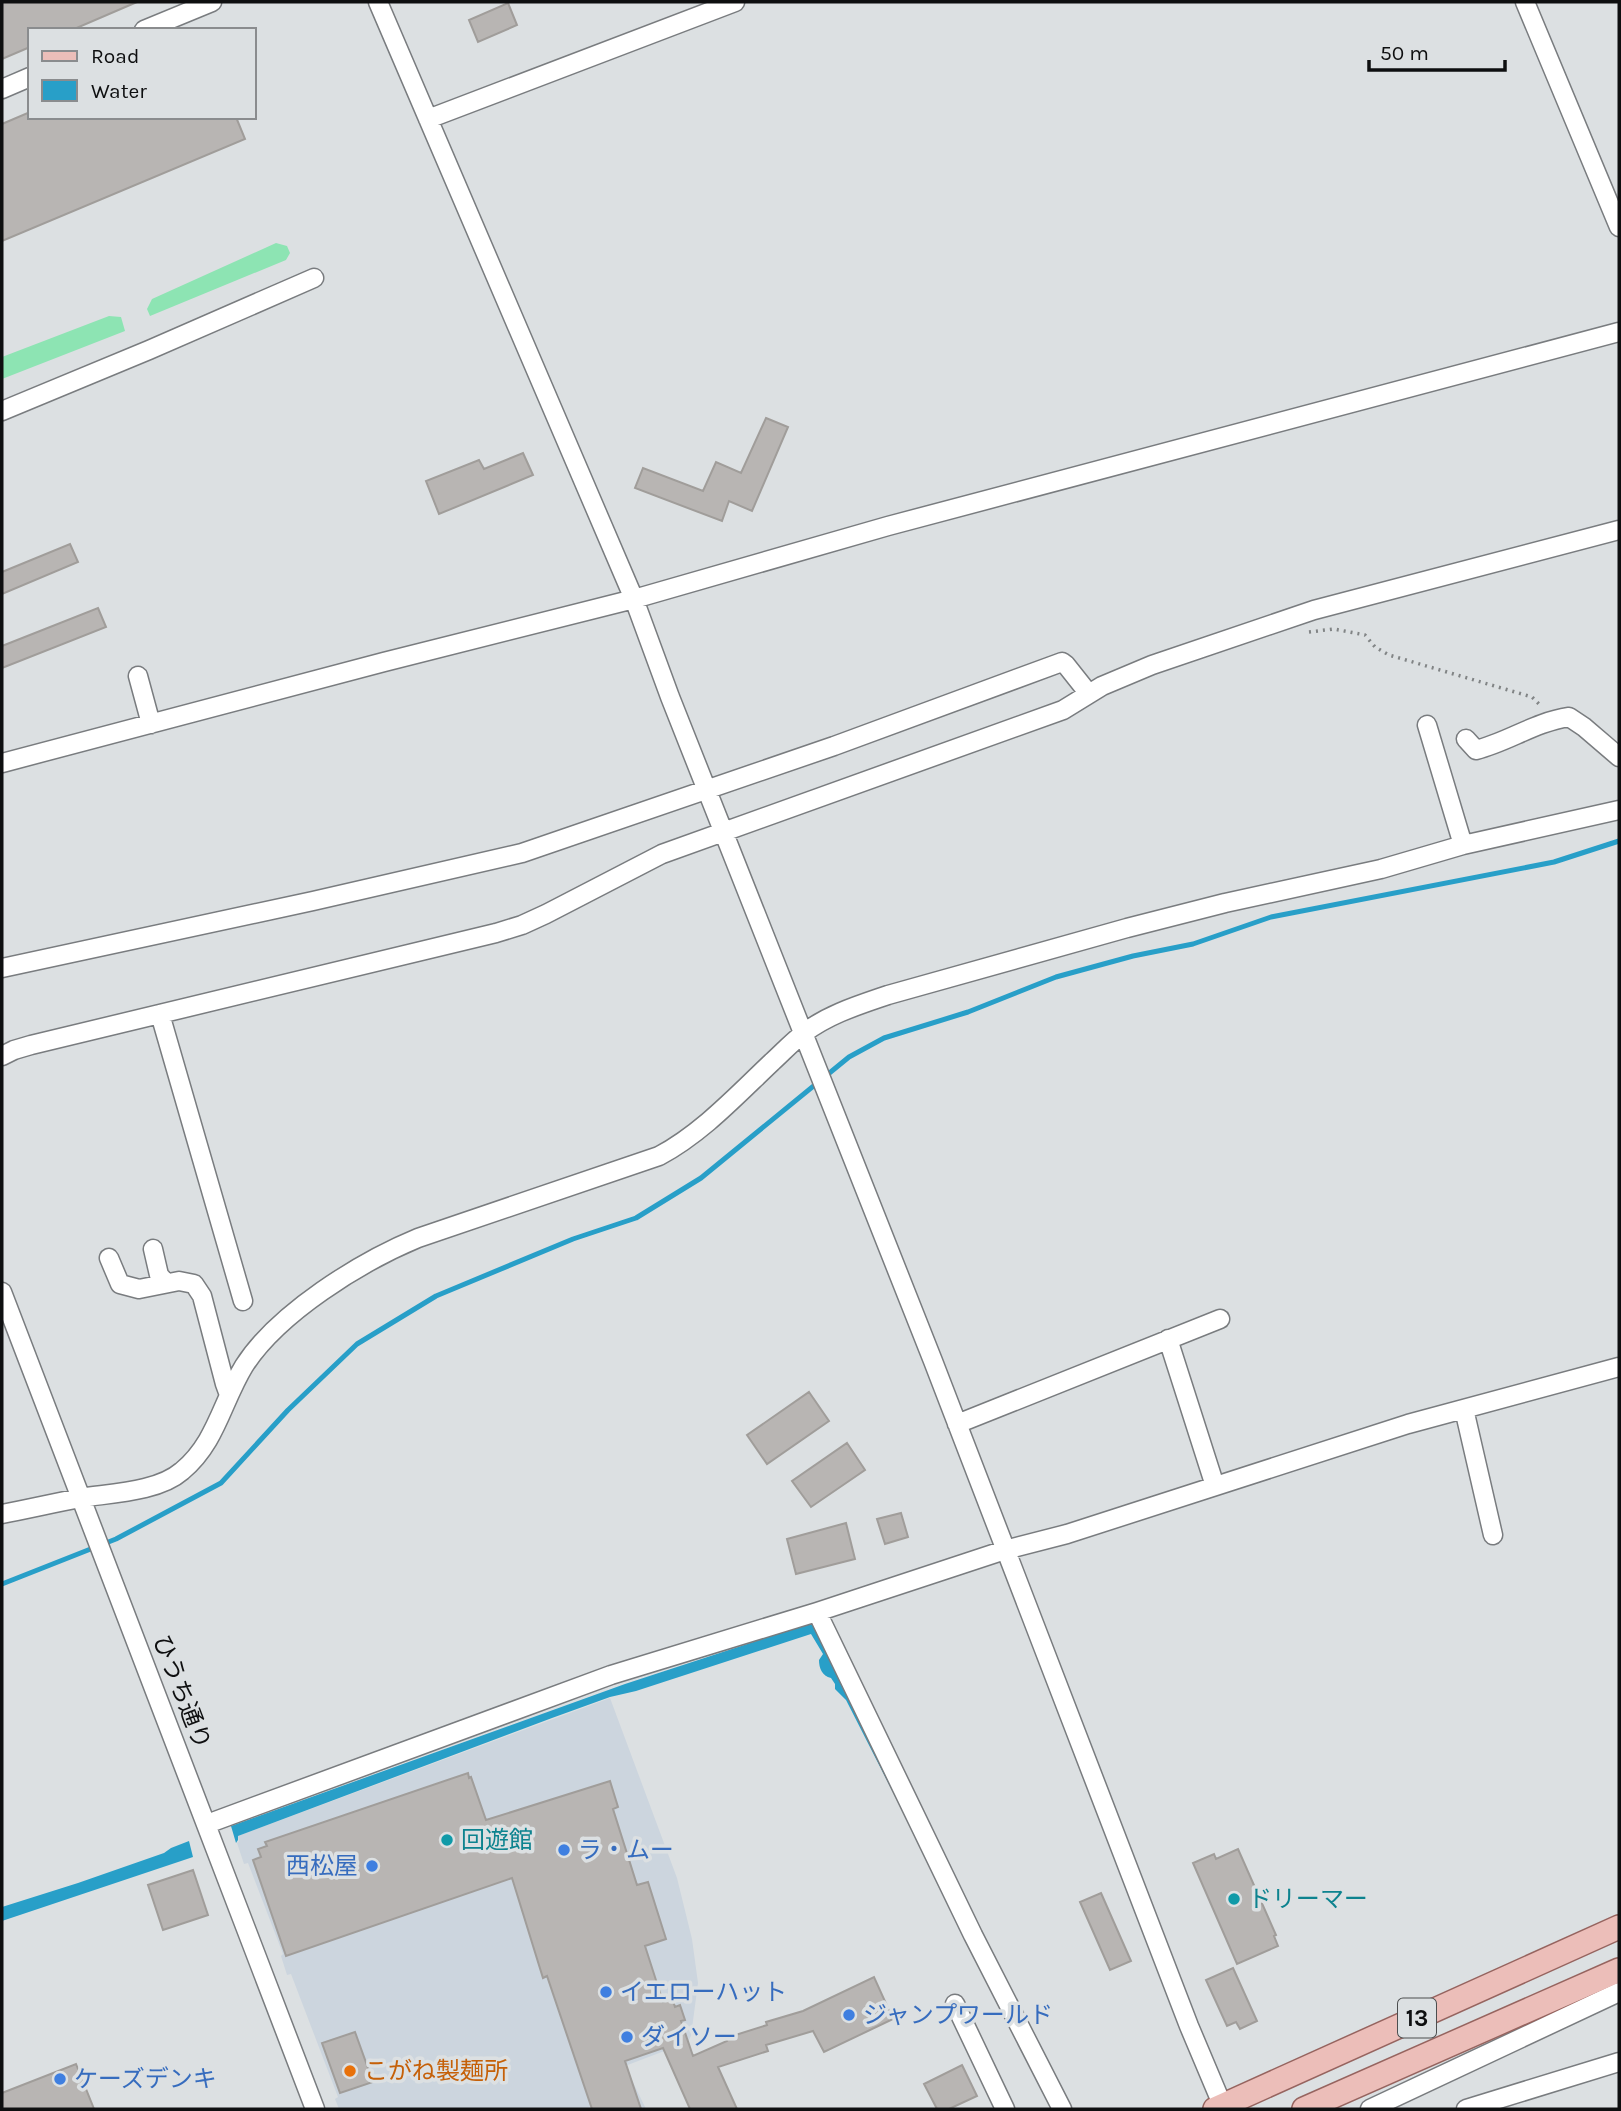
<svg xmlns="http://www.w3.org/2000/svg" width="1621" height="2111" font-family="Karla,'Noto Sans JP',sans-serif">
	<style>
		.built { fill: #ccd5de }
		.green { fill: #8de4b3 }
		.water { fill: #289fc8 }
		.lines { fill: none; stroke-linecap: round; stroke-linejoin: round }
		.stream { stroke: #289fc8; stroke-width: 5 }
		.building { fill: #b8b5b3; stroke: #a09d9a; stroke-width: 2 }
		.minor-casing { stroke: #797c7f; stroke-width: 21 }
		.major-casing { stroke: #96645f; stroke-width: 26 }
		.path { stroke: #818485; stroke-width: 3.5; stroke-dasharray: 2 5; stroke-linecap: butt }
		.minor { stroke: #fff; stroke-width: 18 }
		.major { stroke: #ecbeb9; stroke-width: 23 }
		.culture-dot { fill: #0f9aa8; stroke: #dce0e2; stroke-width: 2.5 }
		.shop-dot { fill: #3f7fe0; stroke: #dce0e2; stroke-width: 2.5 }
		.food-dot { fill: #e8710a; stroke: #dce0e2; stroke-width: 2.5 }
		.labels { text-anchor: middle; stroke-width: 7; stroke-linejoin: round; paint-order: stroke }
		.shield { fill: #dce0e2; stroke: #4c4e4f; stroke-width: 2 }
		.shield-label { font-size: 23px; font-weight: bold; fill: #0e0f10 }
		.street-label { font-size: 24px; fill: #0e0f10; stroke: #dce0e2 }
		.culture-label { font-size: 24px; fill: #0d838f; stroke: #dce0e2; text-anchor: start }
		.shop-label { font-size: 24px; fill: #366cbe; stroke: #dce0e2; text-anchor: start }
		.food-label { font-size: 24px; fill: #c56008; stroke: #dce0e2; text-anchor: start }
	</style>
	<rect width="100%" height="100%" fill="#dce0e2"/>
	<path class="built" d="M610,1698L677,1878L692,1939L698,1983L691,2036L688,2042L625,2066L646,2109H339L335,2099L338,2097L291,1974L287,1975L281,1956L283,1954L248,1863L244,1864L237,1843L239,1841L238,1836Z"/>
	<path class="green" d="M276,243L287,246L290,253L286,260L150,316L147,309L152,299Z
		M109,316L121,317L125,331L2,379V357Z"/>
	<path class="water" d="M814,1622L934,1873L846,1700L835,1689V1684L831,1678C822,1676 819,1668 819,1660L823,1654L811,1634L636,1691L610,1697L552,1718L238,1836V1840L236,1843L231,1826L625,1684Z
		M189,1841L193,1857L2,1921V1907L78,1883L164,1853L171,1848Z"/>
	<g class="lines">
		<path class="stream" d="M2,1584L116,1539L221,1483L288,1410L357,1344L436,1296L573,1239L636,1218L701,1178L849,1057L884,1038L968,1012L1056,977L1133,956L1193,944L1271,917L1554,862L1619,841"/>
	</g>
	<path class="building" d="M2,2H137L72,30H30V47L2,59Z
		M508,3L517,25L478,42L469,20Z
		M30,112V117H236L245,139L2,241V124Z
		M766,418L788,427L752,511L729,501L722,521L635,488L643,468L703,491L716,462L741,473Z
		M523,453L533,475L439,514L426,481L479,460L484,469Z
		M70,544L78,562L2,594V572Z
		M98,608L106,627L2,668V646Z
		M809,1392L829,1421L767,1464L747,1435Z
		M847,1443L865,1470L811,1507L792,1481Z
		M901,1513L908,1537L885,1544L877,1519Z
		M846,1523L855,1559L796,1574L787,1539Z
		M468,1773L469,1778L471,1777L486,1820L610,1781L618,1807L613,1809L637,1885L648,1882L666,1939L645,1946L663,2002L672,1998L675,2007L680,2005L685,2020L681,2021L693,2056L727,2041L726,2038L767,2025L766,2022L803,2011L874,1977L893,2019L824,2052L813,2031L766,2045L768,2051L718,2067L737,2109H690L663,2048L625,2061L641,2109H592L547,1976L543,1978L512,1878L286,1956L253,1860L261,1857L258,1849L267,1846L265,1842Z
		M1238,1849L1276,1935L1274,1936L1278,1946L1237,1964L1193,1863L1214,1854L1216,1859Z
		M193,1870L208,1915L163,1930L148,1885Z
		M1101,1893L1131,1961L1110,1970L1080,1902Z
		M1233,1968L1257,2021L1240,2029L1236,2022L1227,2026L1206,1980Z
		M355,2032L373,2082L340,2093L322,2043Z
		M76,2064L94,2109H2V2093Z
		M962,2065L977,2096L949,2109H937L924,2084Z"/>
	<g class="lines">
		<g class="minor-casing">
			<path id="minor" d="M378,2L634,599L670,697L933,1361L1189,2026L1224,2109
				M1525,2L1619,227
				M144,30L212,2
				M2,89L30,77
				M428,119L735,2
				M2,411L149,350L314,278
				M138,676L151,724
				M1427,725L1463,845
				M1466,739L1476,750C1508,742 1535,722 1569,717L1584,727L1619,757
				M2,763L384,662L634,599L888,526L1619,332
				M2,968L313,901L522,853L834,746L1062,662L1066,665L1089,694
				M160,1014L243,1301
				M2,1056L14,1050L31,1045L496,933L522,925L546,914L662,854L1063,710L1102,686L1152,665L1314,610L1619,530
				M153,1249L159,1275L166,1283
				M109,1258L120,1284L139,1289L179,1281L194,1284L202,1296L225,1384L229,1395
				M2,1292L315,2109
				M1168,1339L1215,1486
				M1464,1409L1493,1535
				M957,1424L1220,1319
				M2,1514C28,1509 54,1503 80,1498C111,1493 158,1492 182,1471C216,1443 222,1402 244,1366C278,1313 360,1262 418,1238L659,1156C702,1133 736,1096 772,1062C782,1053 793,1041 804,1033C829,1014 859,1005 888,995L1127,928L1225,903L1381,869L1463,845L1619,810
				M817,1612L973,1935L1062,2109
				M207,1824L611,1675L817,1612L1005,1550L1067,1534L1408,1424L1619,1367
				M955,2004L1005,2109
				M1370,2109L1619,1992
				M1466,2109L1619,2062"/>
		</g>
		<g class="major-casing">
			<path id="major" d="M1215,2109L1619,1927
				M1304,2109L1619,1970"/>
		</g>
		<path class="path" d="M1309,632L1334,629L1365,635L1375,647L1389,655L1532,697L1542,707"/>
		<use href="#minor" class="minor"/>
		<use href="#major" class="major"/>
	</g>
	<g class="culture-dot">
		<circle cx="447" cy="1840" r="7"/>
		<circle cx="1234" cy="1899" r="7"/>
	</g>
	<g class="shop-dot">
		<circle cx="564" cy="1850" r="7"/>
		<circle cx="372" cy="1866" r="7"/>
		<circle cx="606" cy="1992" r="7"/>
		<circle cx="849" cy="2015" r="7"/>
		<circle cx="627" cy="2037" r="7"/>
		<circle cx="60" cy="2079" r="7"/>
	</g>
	<circle class="food-dot" cx="350" cy="2071" r="7"/>
	<g class="labels">
		<rect class="shield" x="1398" y="1998.5" width="38" height="39" rx="5"/>
		<g class="shield-label">
			<text x="1417" y="2026">13</text>
		</g>
		<g class="street-label">
			<text transform="translate(182 1692) rotate(69)" y="8">ひうち通り</text>
		</g>
		<g class="culture-label">
			<text x="461" y="1848">回遊館</text>
			<text x="1248" y="1907">ドリーマー</text>
		</g>
		<g class="shop-label">
			<text x="578" y="1858">ラ・ムー</text>
			<text x="358" y="1874" text-anchor="end">西松屋</text>
			<text x="620" y="2000">イエローハット</text>
			<text x="863" y="2023">ジャンプワールド</text>
			<text x="641" y="2045">ダイソー</text>
			<text x="74" y="2087">ケーズデンキ</text>
		</g>
		<g class="food-label">
			<text x="364" y="2079">こがね製麺所</text>
		</g>
	</g>
	<rect width="1621" height="2111" fill="none" stroke="#0e0f10" stroke-width="7"/>
	<rect x="28" y="28" width="228" height="91" fill="#dce0e2" stroke="#8a8c8e" stroke-width="2"/>
	<rect x="42" y="51" width="35" height="10" fill="#ecbeb9" stroke="#8a8c8e" stroke-width="2"/>
	<text x="91" y="63" font-size="21" fill="#0e0f10">Road</text>
	<rect x="42" y="80" width="35" height="21" fill="#289fc8" stroke="#8a8c8e" stroke-width="2"/>
	<text x="91" y="98" font-size="21" fill="#0e0f10">Water</text>
	<path d="M1369 60v10h136v-10" fill="none" stroke="#0e0f10" stroke-width="3.5"/>
	<text x="1380" y="60" font-size="21" fill="#0e0f10" stroke="#dce0e2" stroke-width="5" paint-order="stroke">50 m</text>
</svg>
